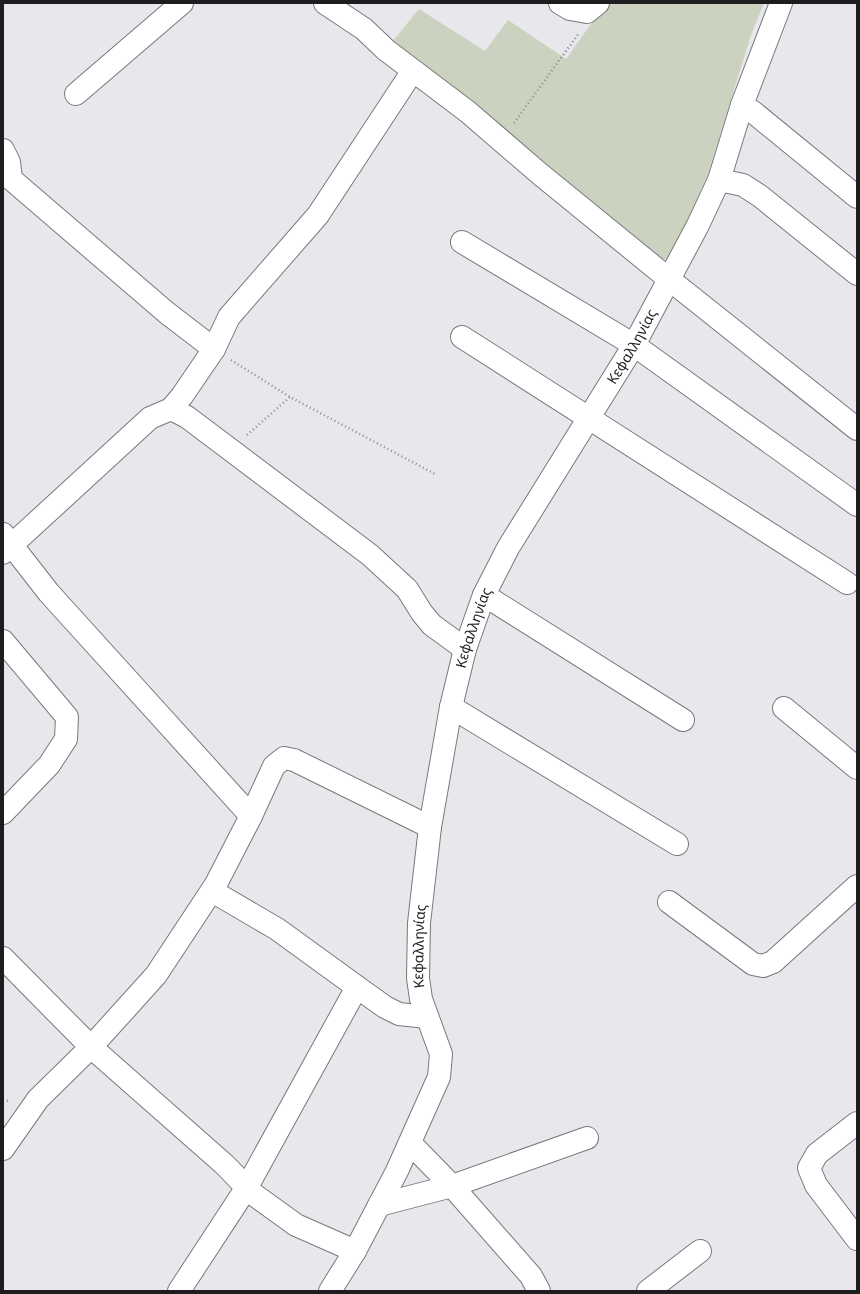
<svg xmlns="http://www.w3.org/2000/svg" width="860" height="1294" font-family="'Noto Sans',sans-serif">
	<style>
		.green { fill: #cbd3c0 }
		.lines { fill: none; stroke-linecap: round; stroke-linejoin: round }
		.minor-casing { stroke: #78797d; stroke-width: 24 }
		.path { stroke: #8b8b8f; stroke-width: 2.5; stroke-dasharray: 1 3; stroke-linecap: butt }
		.minor { stroke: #fff; stroke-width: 22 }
		.labels { text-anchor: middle; stroke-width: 4; stroke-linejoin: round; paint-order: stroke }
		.street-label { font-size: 14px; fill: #1d1d1f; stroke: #f4f4f9 }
	</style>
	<rect width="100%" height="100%" fill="#e7e7ec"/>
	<path class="green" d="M606,3H764L751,35L707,177L673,253L667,259H658L392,42L419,9L485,51L508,20L566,59Z"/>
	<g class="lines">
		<g class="minor-casing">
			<g id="minor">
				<path d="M325,3L364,29L386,50L468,112L540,174L670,280L857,429"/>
				<path d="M560,3L570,9L587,12L598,3"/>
				<path d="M76,94L182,3"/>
				<path d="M742,105L753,112L857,197"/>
				<path d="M3,150L9,162L11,179L167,313L214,349"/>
				<path d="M719,180L743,185L760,196L857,274"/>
				<path d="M462,242L634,345L857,505"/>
				<path d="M462,337L847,583"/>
				<path d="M171,409L182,396L214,349L229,317L318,215L412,72"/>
				<path d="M3,534L49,593L251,816"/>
				<path d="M3,553L150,418L171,409L187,417L370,555L407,589L422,613L432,625L465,649"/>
				<path d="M484,595L683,720"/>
				<path d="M3,641L67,717L66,739L49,765L3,813"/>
				<path d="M451,707L677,844"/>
				<path d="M784,708L857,768"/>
				<path d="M212,891L277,929L357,987"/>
				<path d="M669,902L753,964L763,966L773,962L857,886"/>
				<path d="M3,958L91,1047L225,1165L253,1194L296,1225L355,1251"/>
				<path d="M857,1123L817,1154L809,1168L816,1185L857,1239"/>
				<path d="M410,1143L452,1186L531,1276L539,1291"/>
				<path d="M3,1149L38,1099L91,1047L156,975L216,884L251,816L274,766L284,758L294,760L430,827"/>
				<path d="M379,1205L452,1186L587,1138"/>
				<path d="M179,1291L247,1187L357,987L385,1007L399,1014L427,1017"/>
				<path id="s1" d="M330,1291L355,1251L397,1171L439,1077L441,1054L421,999L418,978L419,923L430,827L451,707L465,649L484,595L508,548L634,345L698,225L719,180L742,105L781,3"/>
				<path d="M648,1291L700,1251"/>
			</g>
		</g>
		<path class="path" d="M514,123L579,33
			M231,360L290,397L435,474
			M247,435L290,397
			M3,1102L10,1100"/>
		<use href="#minor" class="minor"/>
	</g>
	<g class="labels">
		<g class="street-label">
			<text dy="5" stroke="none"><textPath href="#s1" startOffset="1023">Κεφαλληνίας</textPath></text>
			<text dy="5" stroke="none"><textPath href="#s1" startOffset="699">Κεφαλληνίας</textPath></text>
			<text dy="5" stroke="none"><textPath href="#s1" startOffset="375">Κεφαλληνίας</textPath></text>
		</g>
	</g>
	<rect width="860" height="1294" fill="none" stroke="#1d1d1f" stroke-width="8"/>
</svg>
